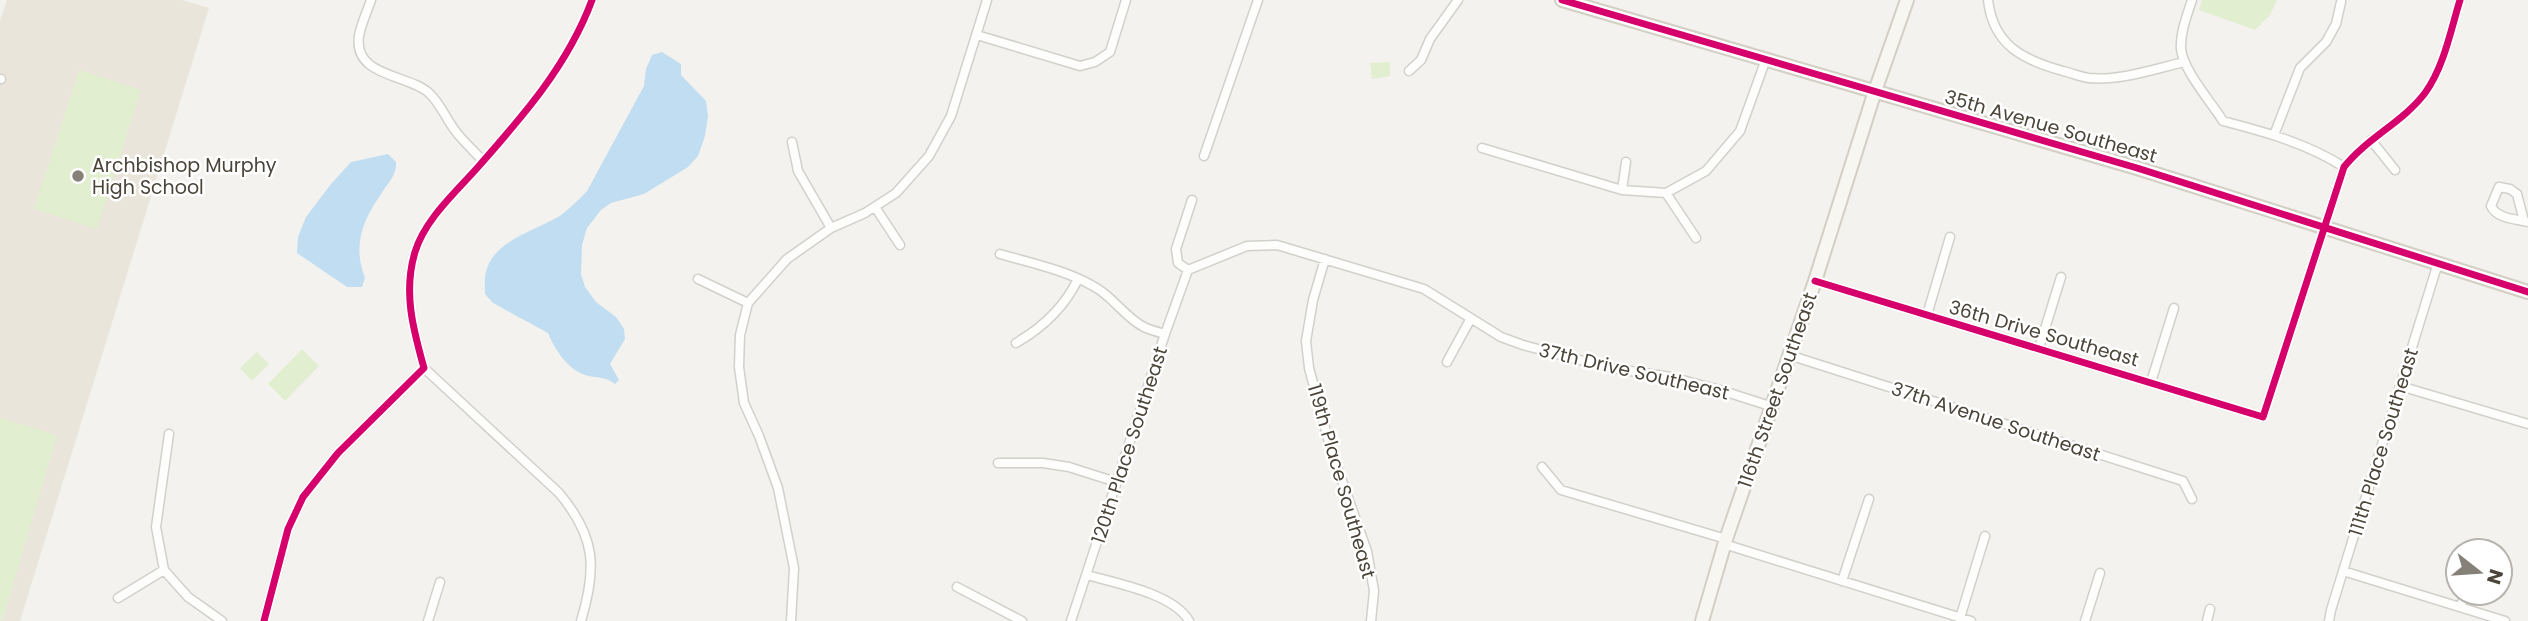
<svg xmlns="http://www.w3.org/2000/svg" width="2528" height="621" font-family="Poppins,sans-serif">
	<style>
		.education { fill: #eae5da }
		.green { fill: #e1eecf }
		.water { fill: #c0ddf1 }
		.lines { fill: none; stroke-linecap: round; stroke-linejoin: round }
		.street-casing { stroke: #d2d0cb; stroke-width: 11 }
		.secondary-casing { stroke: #d3cfc5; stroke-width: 16 }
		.street { stroke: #fdfdfc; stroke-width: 8 }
		.secondary { stroke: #f7f6f1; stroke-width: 12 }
		.cycleway-casing { stroke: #fff; stroke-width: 11 }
		.cycleway { stroke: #d6006c; stroke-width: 7 }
		.poi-dot { fill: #868178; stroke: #fff; stroke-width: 2.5 }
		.labels { text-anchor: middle; stroke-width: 5; stroke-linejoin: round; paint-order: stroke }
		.street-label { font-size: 19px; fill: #4b4439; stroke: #fff }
		.poi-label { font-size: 19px; fill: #4b4439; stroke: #fff; text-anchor: start }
	</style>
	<rect width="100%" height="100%" fill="#f4f2ee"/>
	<path class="education" d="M7,0H182L209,8L20,621H0V21Z"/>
	<path class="green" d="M2202,0H2277L2270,15L2255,30L2199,10Z
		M1390,62V76L1372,79L1370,63Z
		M79,70L141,90L97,229L34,209Z
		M302,349L319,366L285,401L268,384Z
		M257,352L269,364L252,381L240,368Z
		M0,418L57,435L3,619L0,620Z"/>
	<path class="water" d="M662,52L681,64V75L706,101L708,116L705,136L698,156L688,167L644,194L611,203L601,210L587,228L582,245L581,274L585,287L596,302L616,317L624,329L625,339L610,364L619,380L615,384C606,377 599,378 589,376C569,372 555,350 548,333L493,303L485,294C485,287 484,278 486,272C493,241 534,231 558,217C569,210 578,200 587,191L644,86L646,69L652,55Z
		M388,154L396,162C397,174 389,182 383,191C363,220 352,244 365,278L362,287H347L297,253L298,237L306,217L331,184L351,162Z"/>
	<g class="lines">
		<g class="street-casing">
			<path id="street" d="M371,0C367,12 361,24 359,36C353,77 408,74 429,93C441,104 447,121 457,133C465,143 475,152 483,161
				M1988,0C1993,45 2023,60 2063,71C2071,73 2081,77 2089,78C2120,81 2154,69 2184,62
				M2192,0C2187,15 2180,33 2181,49C2183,70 2211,102 2223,121C2265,132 2306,143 2344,167
				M977,35L1080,66L1095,62L1110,52L1126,0
				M1409,71L1421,60L1430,39L1458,0
				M0,79H1
				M2274,135L2300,68L2326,42L2336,24L2341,2
				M2371,140L2395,170
				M792,142L798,171L831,228
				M1482,148L1622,190L1666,193L1706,171L1740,131L1766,59
				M1204,156L1258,0
				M1622,190L1626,162
				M1666,193L1696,238
				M875,207L900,245
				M2524,221L2517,194L2510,189L2499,187L2491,206C2497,219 2516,219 2528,222
				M1000,254C1031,263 1065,270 1093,286C1113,296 1124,317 1144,327C1150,330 1158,332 1165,334
				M1325,259L1313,300L1306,341L1309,368L1331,450L1367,551L1374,591L1371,621
				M1188,270L1247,246L1277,245L1424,289L1501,337L1523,345L1610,368L1671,377L1720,390L1770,406
				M1188,270L1178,263L1176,249L1192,200
				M698,279L748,303
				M1815,281L2263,417L2344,167C2367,138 2403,122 2425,93C2444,67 2451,29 2460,0
				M1927,315L1950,237
				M1016,343C1042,328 1065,306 1078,279
				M2039,348L2061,277
				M1789,355L2183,481L2192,499
				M1447,362L1471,318
				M424,368L559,493C596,537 597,568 581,621
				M2151,382L2174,308
				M2400,386L2528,424
				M998,463H1043L1069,467L1116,482
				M1542,467L1561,490L1726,539
				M1724,544L1971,621
				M2485,551L2488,545
				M164,570L156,527L169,434
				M2343,571L2505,621
				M1087,575C1116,583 1174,594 1189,621
				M1842,581L1869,499
				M957,587L1022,621
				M118,598L164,570L188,597L222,621
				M2460,607L2466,593
				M1960,618L1985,536
				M264,621L288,529L303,497L338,453L424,368C413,329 403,292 415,252C425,219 456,192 478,167C523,116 568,65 592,0
				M428,621L440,582
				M791,621L794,568L778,488L759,436L744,403L739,367L740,335L748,303L787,259L831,228L865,213L896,193L929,156L951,116L987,0
				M1071,621L1165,334L1188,270
				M2085,621L2100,573
				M2207,621L2210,609
				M2329,621L2331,610L2438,263"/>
		</g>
		<g class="secondary-casing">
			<path id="secondary" d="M1562,0L2137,168L2528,292
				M1702,621L1726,539L1815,281L1875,91L1907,0"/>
		</g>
		<use href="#street" class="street"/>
		<use href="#secondary" class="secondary"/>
		<g class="cycleway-casing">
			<path id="cycleway" d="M1562,0L2137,168L2528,292
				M1815,281L2263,417L2344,167C2367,138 2403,122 2425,93C2444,67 2451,29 2460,0
				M264,621L288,529L303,497L338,453L424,368C413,329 403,292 415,252C425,219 456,192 478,167C523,116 568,65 592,0"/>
		</g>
		<use href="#cycleway" class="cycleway"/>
	</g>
	<circle class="poi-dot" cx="78" cy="176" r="7"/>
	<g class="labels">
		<g class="street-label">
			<text transform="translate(2051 126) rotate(16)" y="7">35th Avenue Southeast</text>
			<text transform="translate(2044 333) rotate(16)" y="7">36th Drive Southeast</text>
			<text transform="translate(1634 371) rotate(13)" y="7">37th Drive Southeast</text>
			<text transform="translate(1777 390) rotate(-71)" y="7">116th Street Southeast</text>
			<text transform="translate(1996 421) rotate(18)" y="7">37th Avenue Southeast</text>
			<text transform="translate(2383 442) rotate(-73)" y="7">111th Place Southeast</text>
			<text transform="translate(1129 445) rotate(-72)" y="7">120th Place Southeast</text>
			<text transform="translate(1342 481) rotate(74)" y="7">119th Place Southeast</text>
		</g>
		<g class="poi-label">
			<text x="92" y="172">Archbishop Murphy<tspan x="92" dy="22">High School</tspan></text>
		</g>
	</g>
	<g transform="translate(2479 572) rotate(107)"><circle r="33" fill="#ffffff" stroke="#b7b4b0" stroke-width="2"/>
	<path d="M0-5L12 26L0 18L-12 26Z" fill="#868178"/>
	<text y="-10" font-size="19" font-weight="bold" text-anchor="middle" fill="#4b4439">N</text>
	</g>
</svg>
